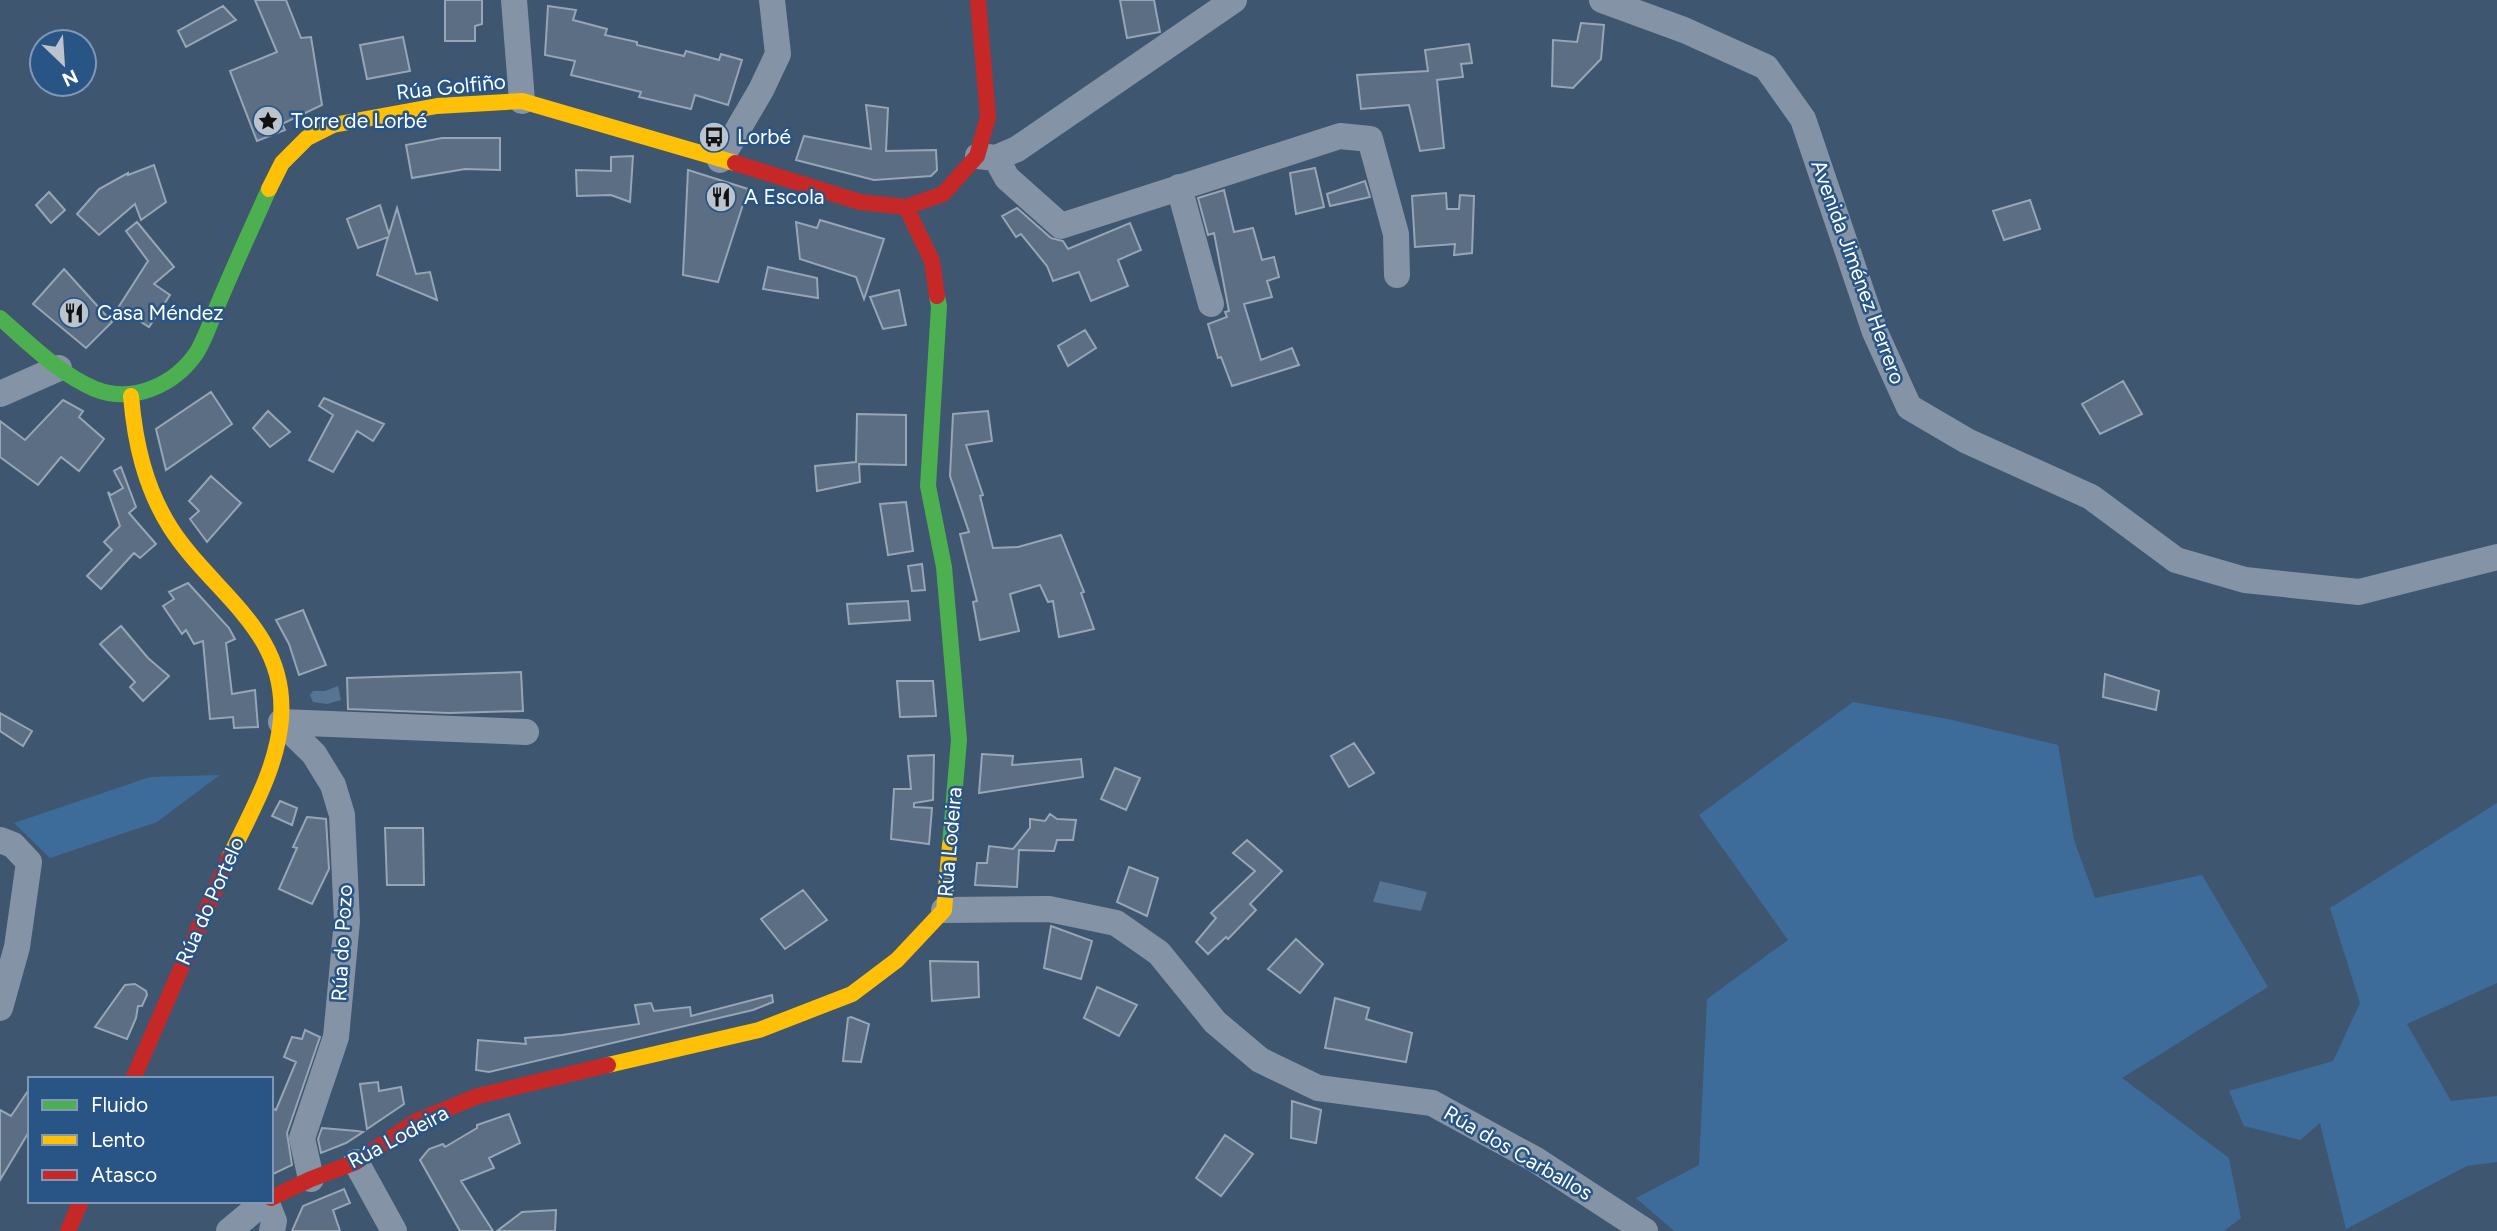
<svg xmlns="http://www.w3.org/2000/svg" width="2497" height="1231" font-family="Figtree,sans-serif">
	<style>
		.green { fill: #3d6c9b }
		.water { fill: #567595 }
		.building { fill: #5b6e83; stroke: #97a5b4; stroke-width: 2 }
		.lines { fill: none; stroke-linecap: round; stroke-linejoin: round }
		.street { stroke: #8494a6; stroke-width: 26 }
		.fast { stroke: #4caf50; stroke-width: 16 }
		.slow { stroke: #ffc107; stroke-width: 16 }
		.jam { stroke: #c62828; stroke-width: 16 }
		.labels { text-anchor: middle; stroke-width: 5; stroke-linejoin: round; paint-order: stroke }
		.street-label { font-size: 21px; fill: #fff; stroke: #285586 }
		.poi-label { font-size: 21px; fill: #fff; stroke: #285586; text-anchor: start }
	</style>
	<rect width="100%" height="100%" fill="#3e5670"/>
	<path class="green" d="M1853,702L1948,719L2058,745L2074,840L2095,898L2202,875L2268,987L2122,1078L2229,1158L2241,1218L2224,1231H1674L1636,1198L1699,1165L1707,999L1788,940L1699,815Z
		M220,775L157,822L50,858L14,823L150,777Z
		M2497,803V983L2407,1024L2451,1101L2497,1096V1162L2467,1166L2346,1229L2320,1123L2300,1140L2244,1126L2229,1091L2333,1061L2360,1003L2330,908Z"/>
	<path class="water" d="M338,686L341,700L327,704L313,702L310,695L313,691H325Z
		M1380,881L1427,892L1421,911L1373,902Z"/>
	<path class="building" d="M255,0H286L301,38L311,37L322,105L282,124L285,130L257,141L230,71L277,52Z
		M445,0H482V24L475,26V41H445Z
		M1120,0H1154L1160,32L1127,38Z
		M223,6L236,20L186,47L178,31Z
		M548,6L576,10L573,20L607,29L605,35L637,42V45L684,56L686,51L719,60L721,54L742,60L728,105L695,95L691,109L639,97L641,92L571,75L575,61L545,55Z
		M1581,23L1604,25L1601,59L1573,88L1552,86L1553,40L1577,42Z
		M403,37L410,71L367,79L360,45Z
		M1469,44L1472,63L1461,64L1463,77L1437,80L1444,148L1420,151L1409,105L1361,109L1357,75L1428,71L1425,50Z
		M866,105L888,108L886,151L936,150L937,170L931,176L874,180L796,160L804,136L871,149Z
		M442,138H500V170L465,169L412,178L406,145Z
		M633,156L630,202L611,195L577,196L576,170L611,171V157Z
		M154,165L166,202L141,220L135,204L99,235L77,214L99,189L128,173V175Z
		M1315,168L1324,207L1296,214L1290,173Z
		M688,170L748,189L718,282L683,275Z
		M1365,181L1370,197L1330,206L1327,194Z
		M1224,190L1234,232L1253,228L1262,260L1274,257L1279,277L1267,281L1272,297L1244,304L1261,360L1292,348L1299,365L1232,386L1221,357L1218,358L1208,324L1227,317L1225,312L1229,311L1214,233L1208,235L1198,198Z
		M49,192L65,210L51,223L36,205Z
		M1446,193L1447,209H1459L1460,195L1474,196L1472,253L1454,255L1455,244L1415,247L1412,196Z
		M2030,200L2040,229L2004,240L1993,211Z
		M380,205L389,234L397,208L416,274L430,272L437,300L377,275L388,237L358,248L347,219Z
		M1017,208L1051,238L1063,241L1068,249L1130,223L1141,250L1118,260L1128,286L1091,301L1079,272L1053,281L1047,266L1021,234L1016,237L1002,216Z
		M820,220L884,239L864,299L856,277L800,259L796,222L817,228Z
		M137,222L174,267L154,284L170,295L149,327L124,311L121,314L116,311L148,261L126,231Z
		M768,267L817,278L818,298L763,289Z
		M64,269L112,322L86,348L33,304Z
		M899,290L906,325L883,329L870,297Z
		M1085,330L1096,348L1068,366L1058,346Z
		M2123,381L2142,414L2100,434L2082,404Z
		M211,392L232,424L166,470L156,429Z
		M324,398L384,424L373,441L357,431L333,472L309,460L333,415L319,406Z
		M63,400L83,411L79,417L104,439L79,471L61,457L38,485L0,457V421L25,440Z
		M268,411L290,432L270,447L253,428Z
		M988,411L992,441L966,445L983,495L980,496L993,548L1018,547L1061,535L1084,592L1081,593L1094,629L1059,637L1053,601L1048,602L1040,585L1010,594L1019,631L980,640L973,602L977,601L960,534L969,532L950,476L953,414Z
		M857,414L906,415V465L859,464L860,482L817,491L815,466L856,462Z
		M121,467L136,507L129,513L156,544L140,558L134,553L101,589L87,576L112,550L104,542L120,526L108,492L111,495L123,488L114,471Z
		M211,476L241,503L207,542L190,519L199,511L189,501Z
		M906,502L913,551L888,555L880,504Z
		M922,564L925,590L912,591L908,566Z
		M188,583L229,628L235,639L226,643L232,694L255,690L258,727L234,728L233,717L210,719L203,641L194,644L186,630L182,634L163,606L174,599L169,592Z
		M908,601L910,620L849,624L847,604Z
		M303,610L326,665L299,675L289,644L276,620Z
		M121,626L148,658L169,676L143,701L130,687L135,682L100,644Z
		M521,672L523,711L449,713L348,709L347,678Z
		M2105,674L2159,691L2156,710L2103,697Z
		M897,681H933L936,716L900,717Z
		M0,713L32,731L23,746L0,731Z
		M1354,743L1374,773L1349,787L1331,756Z
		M982,754L1013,756L1012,765L1081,759L1083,777L979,793Z
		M934,755L933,800L914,803V807L932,808L929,844L891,839L894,789H911L908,756Z
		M1115,768L1140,778L1126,810L1101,799Z
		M280,801L297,808L292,825L272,816Z
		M1050,814L1057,819L1076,820L1073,840H1057L1054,851L1019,850L1017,887L975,885L977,863H987L989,846L1013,849L1030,828V819L1045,821Z
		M307,817L326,819L329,869L312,904L279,889L297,848L293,847Z
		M385,828H423L424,885H387Z
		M1247,840L1282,871L1250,904L1256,910L1228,939L1226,937L1208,954L1196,942L1216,918L1211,913L1255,871L1233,853Z
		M1129,867L1158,878L1147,916L1117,902Z
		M803,890L827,920L785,949L761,919Z
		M1051,926L1092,941L1081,979L1044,968Z
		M1296,939L1323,964L1300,993L1268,969Z
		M930,961L978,962L979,997L932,1001Z
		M135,984L146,991L147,995L142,1006H138L136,1018L127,1039L95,1027L125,985Z
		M1097,987L1137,1005L1119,1036L1084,1018Z
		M772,995L773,1002L753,1010L489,1072L476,1070L478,1040L526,1044L525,1038L562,1035L639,1024L635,1005L651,1003L654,1011L690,1007L691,1016Z
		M1335,998L1369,1008L1366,1019L1412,1033L1406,1062L1325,1048Z
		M851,1017L869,1024L861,1062L843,1061L848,1018Z
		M305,1030L320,1037L287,1133L292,1165L271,1175V1108L276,1110L296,1062L284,1057L292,1037L302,1039Z
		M378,1082L379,1091L401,1087L404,1104L367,1129L360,1084Z
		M30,1088V1130L0,1180V1110L11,1116Z
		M1292,1101L1321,1110L1316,1143L1291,1138Z
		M509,1114L520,1143L489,1158L494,1168L461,1181L493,1231H460L420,1160L429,1149L443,1144L445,1147L477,1128V1125Z
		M322,1128L357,1131L363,1132L346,1143L321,1153L318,1139Z
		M1225,1135L1253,1154L1221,1196L1196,1178Z
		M344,1189L350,1203L333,1210L340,1231H292L303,1206Z
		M556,1210L555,1231H497L522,1212Z"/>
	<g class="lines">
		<path class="street" d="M514,0L522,101
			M1602,0L1684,30L1766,67L1803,119L1875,332L1909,407L1967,441L2091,497L2176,560L2245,580L2359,592L2497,557
			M978,156L996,158L1017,149L1234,0
			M996,158L1007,178L1061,226L1340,136L1370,139L1396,234L1397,275
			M720,160L761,90L778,54L772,0
			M1179,187L1211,304
			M0,394L59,368
			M281,722L314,754L333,785L342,815L347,921L336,1037L302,1138L311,1179
			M281,722L526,732
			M0,840L13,845L29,862L17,947L0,1008
			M944,910L1049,909L1116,923L1159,953L1215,1022L1260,1060L1318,1088L1432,1103L1536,1160L1645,1231
			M356,1162L394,1231
			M266,1201L274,1221L272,1231
			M229,1231L265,1201"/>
		<path class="fast" d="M937,296L939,306L928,486L944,567L959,740L950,845
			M0,318C29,343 59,374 95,389C133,404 175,385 197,352C206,337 212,318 219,302C235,264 252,227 269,189"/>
		<path class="slow" d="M269,189L282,163L307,138L333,125L437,106L522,101L735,163
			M131,396C135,443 145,487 170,527C212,593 288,630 281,719C277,769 250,814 229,858
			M608,1065L759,1030L852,994L897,960L944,910L950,845"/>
		<path class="jam" d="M735,163L860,202L906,207L943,194L977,156L988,117L978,0
			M906,207L932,261L937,296
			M133,1079L229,858
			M271,1198L311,1179L356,1162L415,1122L478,1096L608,1065
			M68,1231L81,1201"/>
	</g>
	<defs>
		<g id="sight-disc" transform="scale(1.575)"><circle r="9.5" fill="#bbc4cd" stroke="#285586"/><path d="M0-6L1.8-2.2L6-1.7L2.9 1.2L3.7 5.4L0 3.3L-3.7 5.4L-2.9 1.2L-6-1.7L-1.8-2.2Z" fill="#111"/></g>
		<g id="bus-disc" transform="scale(1.575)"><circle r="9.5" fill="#bbc4cd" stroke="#285586"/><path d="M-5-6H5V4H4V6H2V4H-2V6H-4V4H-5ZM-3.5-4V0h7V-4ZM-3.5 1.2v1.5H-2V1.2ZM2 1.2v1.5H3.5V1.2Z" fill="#111"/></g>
		<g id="restaurant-disc" transform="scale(1.575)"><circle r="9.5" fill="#bbc4cd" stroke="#285586"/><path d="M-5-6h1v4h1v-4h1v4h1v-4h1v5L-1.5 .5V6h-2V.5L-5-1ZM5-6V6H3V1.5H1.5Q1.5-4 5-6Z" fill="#111"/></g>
	</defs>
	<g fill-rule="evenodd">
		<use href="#sight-disc" x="268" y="121"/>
		<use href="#bus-disc" x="714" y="137"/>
		<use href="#restaurant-disc" x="721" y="197"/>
		<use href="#restaurant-disc" x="74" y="313"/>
	</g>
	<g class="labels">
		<g class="street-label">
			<text transform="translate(451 87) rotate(-6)" y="7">Rúa Golfiño</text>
			<text transform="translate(1858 272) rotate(70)" y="7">Avenida Jiménez Herrero</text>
			<text transform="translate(950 842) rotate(-85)" y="7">Rúa Lodeira</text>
			<text transform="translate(210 901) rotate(-66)" y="7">Rúa do Portelo</text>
			<text transform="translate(342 943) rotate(-87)" y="7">Rúa do Pozo</text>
			<text transform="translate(398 1137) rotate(-28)" y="7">Rúa Lodeira</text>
			<text transform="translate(1518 1153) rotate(30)" y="7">Rúa dos Carballos</text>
		</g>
		<g class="poi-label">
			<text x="291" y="128">Torre de Lorbé</text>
			<text x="737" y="144">Lorbé</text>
			<text x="744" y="204">A Escola</text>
			<text x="97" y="320">Casa Méndez</text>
		</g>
	</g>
	<rect x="28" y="1077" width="245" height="126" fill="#285586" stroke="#7e99b6" stroke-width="2"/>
	<rect x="42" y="1100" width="35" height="10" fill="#4caf50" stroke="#7e99b6" stroke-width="2"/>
	<text x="91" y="1112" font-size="21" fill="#ffffff">Fluido</text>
	<rect x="42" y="1135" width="35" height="10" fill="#ffc107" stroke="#7e99b6" stroke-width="2"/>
	<text x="91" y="1147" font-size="21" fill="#ffffff">Lento</text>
	<rect x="42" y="1170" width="35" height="10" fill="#c62828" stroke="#7e99b6" stroke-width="2"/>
	<text x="91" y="1182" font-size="21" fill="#ffffff">Atasco</text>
	<g transform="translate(63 63) rotate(155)"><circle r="33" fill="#285586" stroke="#7e99b6" stroke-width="2"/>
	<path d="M0-5L12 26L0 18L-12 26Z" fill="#bbc4cd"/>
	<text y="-10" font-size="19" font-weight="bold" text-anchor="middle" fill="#ffffff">N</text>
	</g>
</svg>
